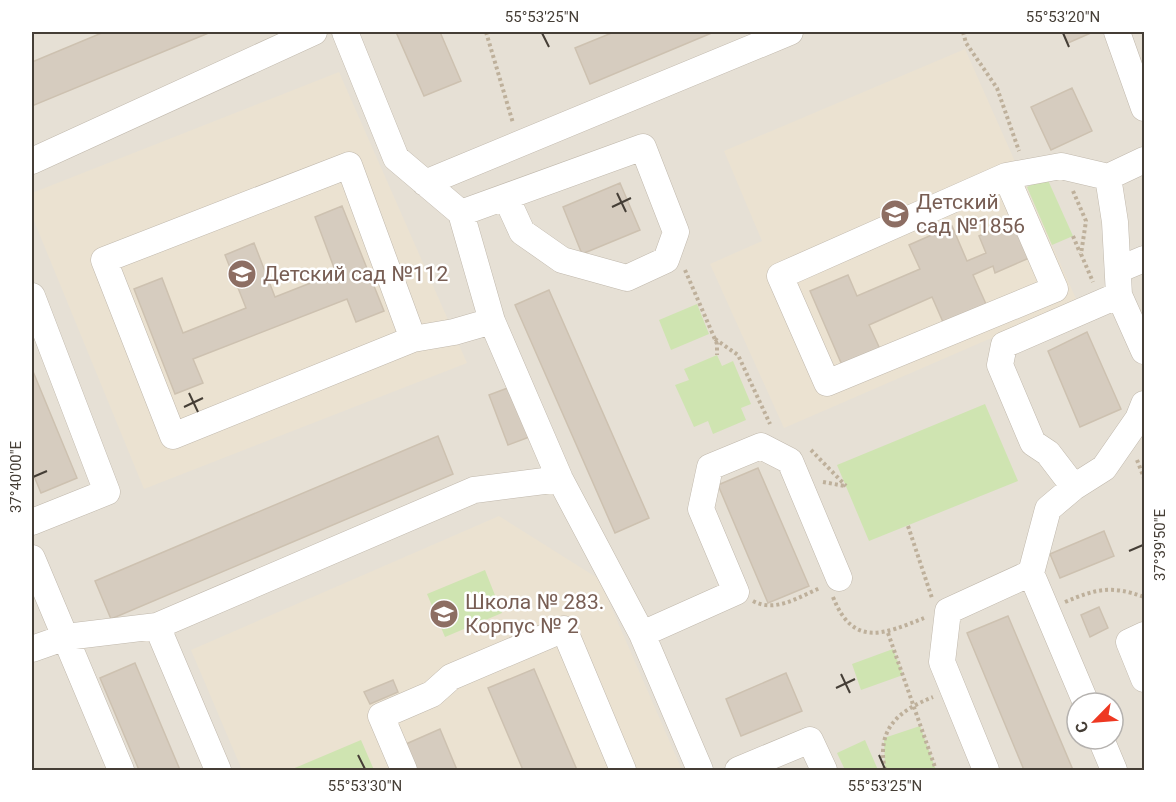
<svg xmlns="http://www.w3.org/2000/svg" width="1176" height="802" font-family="Roboto,sans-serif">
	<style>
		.residential { fill: #e6e0d5; fill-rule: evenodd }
		.education { fill: #ebe2d1 }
		.green { fill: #cfe4b1 }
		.building { fill: #d6ccbf; stroke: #cdc1b0; stroke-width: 1.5 }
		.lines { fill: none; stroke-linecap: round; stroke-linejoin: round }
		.minor-casing { stroke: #c0b8ac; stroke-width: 27 }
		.path { stroke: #beb09b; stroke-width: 4; stroke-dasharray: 3 3; stroke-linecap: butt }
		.minor { stroke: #fff; stroke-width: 26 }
		.ticks { fill: none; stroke: #453e36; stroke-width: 2 }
		.labels { text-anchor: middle; stroke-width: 5; stroke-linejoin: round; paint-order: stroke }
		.education-label { font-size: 21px; fill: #785e54; stroke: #fff; text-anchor: start }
		.neatline { fill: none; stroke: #453e36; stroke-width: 2 }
		.ticks-label { font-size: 15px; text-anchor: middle; fill: #453e36 }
	</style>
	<rect width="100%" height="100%" fill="#f2eee6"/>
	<path class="residential" d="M32,32H1144V770H32ZM1077,703H1113V739H1077Z"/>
	<path class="education" d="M965,49L1077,301L784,428L710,264L762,241L724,151Z
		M339,72L467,363L144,489L32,216V193Z
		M499,516L599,579L682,770H242L191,650Z"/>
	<path class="green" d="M1047,178L1073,236L1052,245L1027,187Z
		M697,304L709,334L671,350L659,320Z
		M717,355L722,366L733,361L751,404L741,408L746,420L713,434L708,421L694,427L675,385L689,380L684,369Z
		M985,404L1018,481L869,541L837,465Z
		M485,570L502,613L445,637L427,594Z
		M893,649L903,675L861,690L852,664Z
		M920,726L936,770H885L884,738Z
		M361,740L374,770H290Z
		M865,740L878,770H845L837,753Z"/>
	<path class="building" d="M104,32H211L32,106V62Z
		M396,32H440L461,81L424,96Z
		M614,32H714L590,84L575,48Z
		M1063,32H1093L1068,43Z
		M1072,88L1092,131L1051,150L1031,107Z
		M620,183L640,230L582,254L563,207Z
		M342,206L384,311L356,322L347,299L193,359L203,383L175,394L134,289L162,278L183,333L246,308L225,255L254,243L275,297L336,273L315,217Z
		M1013,221L1029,258L995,273L993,266L973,275L986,304L943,322L932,297L869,325L880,349L842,365L810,291L848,275L857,296L920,269L909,245L952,226L967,261L986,253L979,236Z
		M549,290L649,518L615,533L515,305Z
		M1087,332L1121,409L1080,427L1048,351Z
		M32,369L77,478L41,493L32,471Z
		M513,386L532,436L508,445L489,395Z
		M438,436L453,474L111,619L95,581Z
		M758,468L809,586L768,603L718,485Z
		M1104,531L1114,556L1060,578L1050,554Z
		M1099,607L1108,628L1090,637L1081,615Z
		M1008,616L1073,770H1024L967,633Z
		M135,663L180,770H139L100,678Z
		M534,669L577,770H523L488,688Z
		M786,673L802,711L741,736L726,699Z
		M393,680L398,692L370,704L364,692Z
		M440,729L457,770H417L406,744Z"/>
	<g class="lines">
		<g class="minor-casing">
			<path id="minor" d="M345,32L396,158L461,213L492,321L560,479L642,634L700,770
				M1117,32L1144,108
				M1144,160L1108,177L1115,222L1119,295L1144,351
				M32,161L314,32
				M1006,176L1055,289L827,383L780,276Z
				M1006,176L1061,166L1108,177
				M425,183L790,32
				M461,213L643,147L676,232L666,260L627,278L562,260L522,232L506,197
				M1120,269L1144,259
				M32,296L107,492L32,522
				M413,339L349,165L104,260L173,436L413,339L454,332L492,321
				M1074,487L1048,453L1033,443L1000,365L1004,345L1119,295
				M32,558L121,770
				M1031,573L1048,509L1074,487L1104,468L1138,419L1144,404
				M157,626L218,770
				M642,634L736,592L701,509L710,467L761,446L790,461L839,578
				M1144,635L1129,642L1144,679
				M32,649L66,637L157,626L474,490L560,479
				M1101,739L1114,770
				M404,770L381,716L432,694L451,677L564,629L623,770
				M738,770L810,740L824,770
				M986,770L942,662L948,611L1031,573L1086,703"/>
		</g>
		<path class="path" d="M486,32L513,123
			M963,32L966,43L997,88L1019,151
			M1073,191L1086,221L1081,254L1093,282
			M1073,236L1080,253
			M685,270L717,344V355
			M715,339L738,355L770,424
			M811,450L846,486
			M1137,460L1144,478
			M823,482L845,486
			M908,526L932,598
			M833,597C853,648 884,634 924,618
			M753,601C775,613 799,597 820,588
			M1065,602C1096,589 1111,585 1144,597
			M888,633L936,770
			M885,770C876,729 898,711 933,697"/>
		<use href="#minor" class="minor"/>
	</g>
	<path class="ticks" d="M542,33L549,47M1063,33L1069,47M617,193L626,212M612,207L631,198M189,393L198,412M184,407L203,398M33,477L47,471M1129,551L1143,545M841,674L850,693M836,688L855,679M358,755L365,769M879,755L885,769"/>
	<defs>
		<g id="school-disc" transform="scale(1.5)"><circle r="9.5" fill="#8d6e63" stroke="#fff"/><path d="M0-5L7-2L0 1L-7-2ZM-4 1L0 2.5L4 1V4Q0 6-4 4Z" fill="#fff"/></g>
	</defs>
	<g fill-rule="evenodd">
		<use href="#school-disc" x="895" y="214"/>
		<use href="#school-disc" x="242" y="274"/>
		<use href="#school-disc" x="444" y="614"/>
	</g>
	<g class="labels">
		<g class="education-label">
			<text x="916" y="209">Детский<tspan x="916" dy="24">сад №1856</tspan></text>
			<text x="263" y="281">Детский сад №112</text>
			<text x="465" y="609">Школа № 283.<tspan x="465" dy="24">Корпус № 2</tspan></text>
		</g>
	</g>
	<rect width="1176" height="802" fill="none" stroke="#ffffff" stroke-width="66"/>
	<g transform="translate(1095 721) rotate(245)"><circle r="28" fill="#ffffff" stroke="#b5b2af" stroke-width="1.5"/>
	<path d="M0-4.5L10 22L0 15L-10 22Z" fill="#ee3822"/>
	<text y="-9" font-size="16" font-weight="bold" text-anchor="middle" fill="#453e36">С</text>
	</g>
	<rect x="33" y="33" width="1110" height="736" class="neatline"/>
	<g class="ticks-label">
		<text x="542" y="22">55°53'25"N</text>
		<text x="1063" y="22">55°53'20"N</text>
		<text transform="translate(16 477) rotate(-90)" y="5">37°40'00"E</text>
		<text transform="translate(1160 545) rotate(-90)" y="5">37°39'50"E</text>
		<text x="365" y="791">55°53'30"N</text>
		<text x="885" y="791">55°53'25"N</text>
	</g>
</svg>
